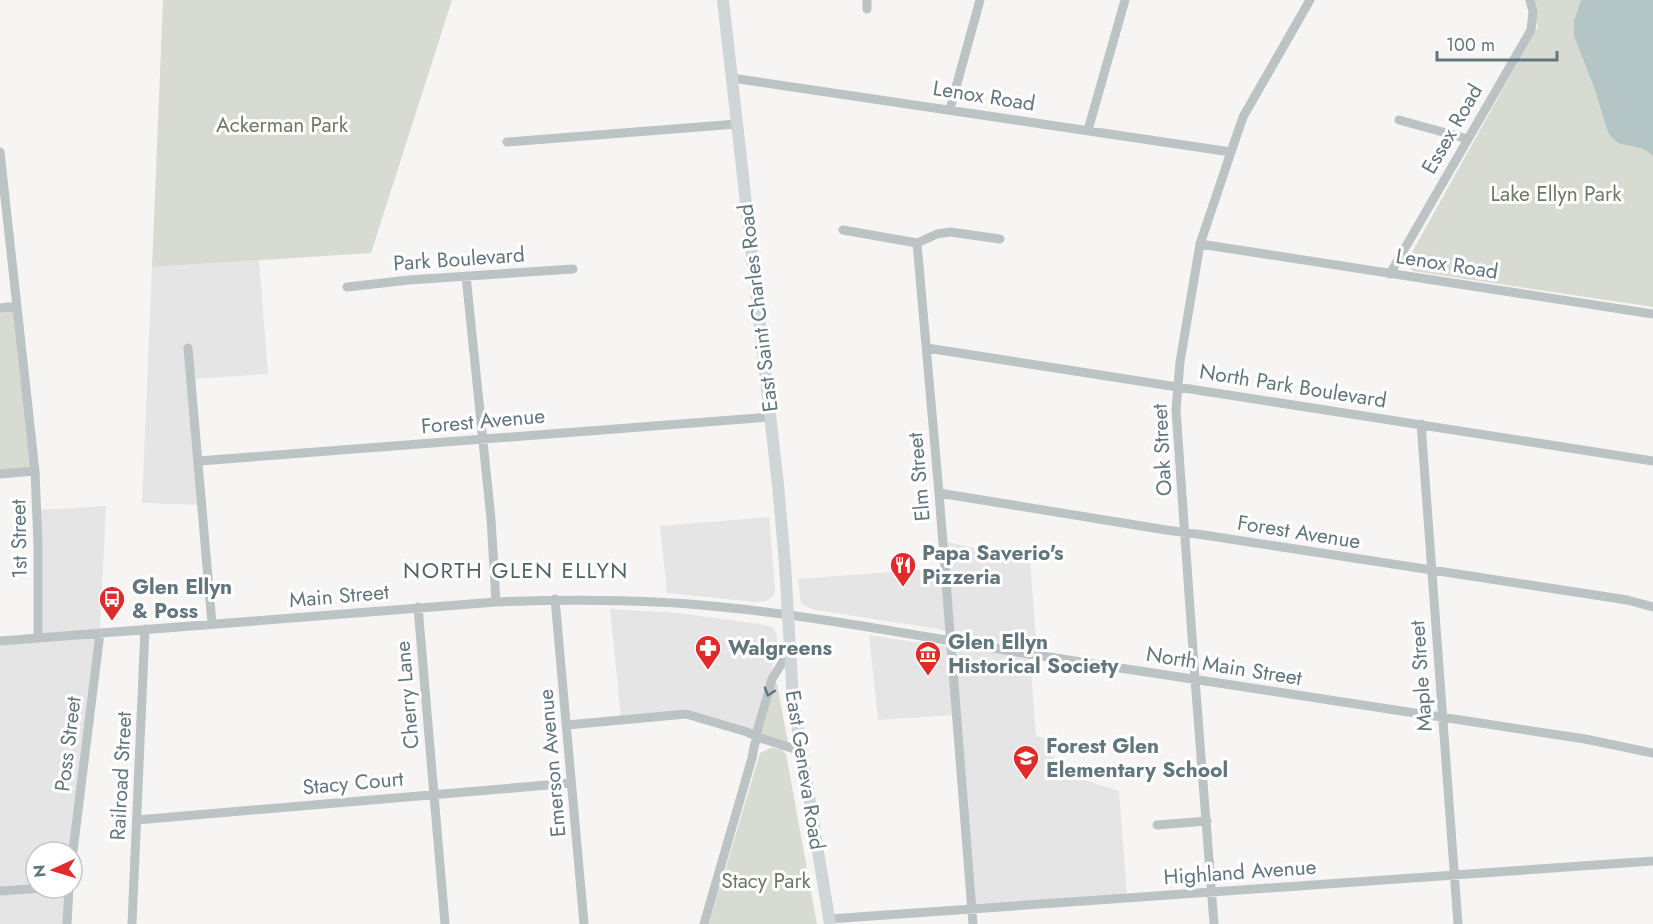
<svg xmlns="http://www.w3.org/2000/svg" width="1653" height="924" font-family="Jost,sans-serif">
	<style>
		.built { fill: #e4e5e4 }
		.green { fill: #d7dbd2 }
		.water { fill: #b4c5c6 }
		.lines { fill: none; stroke-linecap: round; stroke-linejoin: round }
		.minor { stroke: #bcc3c5; stroke-width: 9 }
		.major { stroke: #d0d6d8; stroke-width: 12 }
		.oneway { stroke: #62777d }
		.labels { text-anchor: middle; stroke-width: 6; stroke-linejoin: round; paint-order: stroke }
		.street-label { font-size: 21px; fill: #62777d; stroke: #fff }
		.park-label { font-size: 21px; fill: #6e7a64; stroke: #fff }
		.poi-label { font-size: 21px; font-weight: bold; fill: #62777d; stroke: #fff; text-anchor: start }
		.neighbourhood-label { font-size: 22px; letter-spacing: 1.5px; fill: #536468; stroke: #fff }
	</style>
	<rect width="100%" height="100%" fill="#f6f5f3"/>
	<path class="built" d="M259,260L268,374L195,379L205,505L142,503L152,267Z
		M106,506L100,629L42,635L39,510Z
		M769,517L775,588L774,595L766,601L756,602L667,593L660,526Z
		M942,541L1030,560L1037,653L957,636L939,629L815,610L807,607L801,603L798,579L943,568Z
		M610,609L678,613L766,625L773,628L777,635V650L754,735L689,714L621,718Z
		M869,635L949,647L954,715L878,720Z
		M95,637L70,852H36V884L0,887V643Z
		M954,647L1030,658L1036,736L1049,739L1057,771L1119,791L1127,895L974,906Z
		M65,890L64,924H0V894Z"/>
	<path class="green" d="M163,0H452L371,253L152,267Z
		M1525,0H1653V307L1413,271L1406,263L1538,26Z
		M14,310L33,467L0,471V311Z
		M776,683L777,684L788,743L762,735L761,733Z
		M771,748L781,749L786,754L817,924H709L760,753Z"/>
	<path class="water" d="M1581,0H1653V156C1637,139 1619,153 1608,132L1594,87L1574,36V21Z"/>
	<g class="lines">
		<path class="minor" d="M867,0V9
			M732,78L1231,152
			M950,109L980,0
			M1399,120L1468,139
			M1088,130L1125,0
			M507,142L737,124
			M0,152L35,471L38,544V638
			M843,230L917,243
			M917,243L939,493L973,924
			M917,243L937,234L950,232L1000,239
			M1200,244L1653,314
			M1390,274L1531,30L1533,12L1530,0
			M466,276L491,519L496,602
			M347,287L409,280L573,269
			M0,308L17,306
			M188,348L212,624
			M927,348L1653,461
			M1421,424L1458,924
			M199,461L771,417
			M0,474L35,471
			M939,493L1166,530L1204,535L1627,600L1653,607
			M555,599L584,924
			M418,607L445,924
			M0,641L496,602C572,599 647,599 722,607C823,617 923,637 1023,653C1210,682 1397,710 1585,739L1653,753
			M567,725L686,714L747,732L757,737L801,751
			M137,820L571,783
			M1157,825L1207,821
			M72,859L100,633
			M0,891L43,888
			M829,919L1653,861
			M67,924L69,888
			M132,924L145,629
			M704,924L752,758L758,728L768,694L772,679L790,650
			M1214,924L1195,679L1176,410L1180,362L1200,244L1231,152L1243,117L1310,0"/>
		<path class="major" d="M723,0L778,485L785,564L793,700L830,924"/>
	</g>
	<defs><path id="oneway-chevron" d="M-2-3.5L2.5 0L-2 3.5" fill="none" stroke-width="1.6" stroke-linecap="round" stroke-linejoin="round" transform="scale(1.5)"/></defs>
	<use class="oneway" href="#oneway-chevron" transform="translate(769 692) rotate(108)"/>
	<defs>
		<g id="restaurant-pin" transform="scale(1.35)"><path d="M0 17L-7.5 6A9.5 9.5 0 1 1 7.5 6Z" fill="#df2b2a" stroke="#fff"/><path d="M-5-6h1v4h1v-4h1v4h1v-4h1v5L-1.5 .5V6h-2V.5L-5-1ZM5-6V6H3V1.5H1.5Q1.5-4 5-6Z" fill="#fff"/></g>
		<g id="bus-pin" transform="scale(1.35)"><path d="M0 17L-7.5 6A9.5 9.5 0 1 1 7.5 6Z" fill="#df2b2a" stroke="#fff"/><path d="M-5-6H5V4H4V6H2V4H-2V6H-4V4H-5ZM-3.5-4V0h7V-4ZM-3.5 1.2v1.5H-2V1.2ZM2 1.2v1.5H3.5V1.2Z" fill="#fff"/></g>
		<g id="pharmacy-pin" transform="scale(1.35)"><path d="M0 17L-7.5 6A9.5 9.5 0 1 1 7.5 6Z" fill="#df2b2a" stroke="#fff"/><path d="M-2-6h4v4h4v4h-4v4h-4v-4h-4v-4h4Z" fill="#fff"/></g>
		<g id="museum-pin" transform="scale(1.35)"><path d="M0 17L-7.5 6A9.5 9.5 0 1 1 7.5 6Z" fill="#df2b2a" stroke="#fff"/><path d="M0-6L6-3V-2H-6V-3ZM-5-1h2V3h-2ZM-1-1h2V3h-2ZM3-1h2V3H3ZM-6 4H6V6H-6Z" fill="#fff"/></g>
		<g id="school-pin" transform="scale(1.35)"><path d="M0 17L-7.5 6A9.5 9.5 0 1 1 7.5 6Z" fill="#df2b2a" stroke="#fff"/><path d="M0-5L7-2L0 1L-7-2ZM-4 1L0 2.5L4 1V4Q0 6-4 4Z" fill="#fff"/></g>
	</defs>
	<g fill-rule="evenodd">
		<use href="#restaurant-pin" x="903" y="565"/>
		<use href="#bus-pin" x="112" y="599"/>
		<use href="#pharmacy-pin" x="708" y="648"/>
		<use href="#museum-pin" x="928" y="654"/>
		<use href="#school-pin" x="1026" y="758"/>
	</g>
	<g class="labels">
		<g class="street-label">
			<text transform="translate(984 96) rotate(9)" y="7">Lenox Road</text>
			<text transform="translate(1452 129) rotate(-60)" y="7">Essex Road</text>
			<text transform="translate(459 259) rotate(-4)" y="7">Park Boulevard</text>
			<text transform="translate(1447 264) rotate(9)" y="7">Lenox Road</text>
			<text transform="translate(758 308) rotate(-97)" y="7">East Saint Charles Road</text>
			<text transform="translate(1293 386) rotate(9)" y="7">North Park Boulevard</text>
			<text transform="translate(483 421) rotate(-5)" y="7">Forest Avenue</text>
			<text transform="translate(1162 450) rotate(-93)" y="7">Oak Street</text>
			<text transform="translate(919 477) rotate(-95)" y="7">Elm Street</text>
			<text transform="translate(1299 532) rotate(9)" y="7">Forest Avenue</text>
			<text transform="translate(19 539) rotate(-91)" y="7">1st Street</text>
			<text transform="translate(339 596) rotate(-5)" y="7">Main Street</text>
			<text transform="translate(1224 666) rotate(9)" y="7">North Main Street</text>
			<text transform="translate(1421 676) rotate(-94)" y="7">Maple Street</text>
			<text transform="translate(407 695) rotate(-95)" y="7">Cherry Lane</text>
			<text transform="translate(68 744) rotate(-83)" y="7">Poss Street</text>
			<text transform="translate(552 763) rotate(-95)" y="7">Emerson Avenue</text>
			<text transform="translate(805 770) rotate(81)" y="7">East Geneva Road</text>
			<text transform="translate(121 776) rotate(-87)" y="7">Railroad Street</text>
			<text transform="translate(353 783) rotate(-5)" y="7">Stacy Court</text>
			<text transform="translate(1240 872) rotate(-4)" y="7">Highland Avenue</text>
		</g>
		<g class="park-label">
			<text x="282" y="132">Ackerman Park</text>
			<text x="1556" y="201">Lake Ellyn Park</text>
			<text x="766" y="888">Stacy Park</text>
		</g>
		<g class="poi-label">
			<text x="922" y="560">Papa Saverio's<tspan x="922" dy="24">Pizzeria</tspan></text>
			<text x="132" y="594">Glen Ellyn<tspan x="132" dy="24">&amp; Poss</tspan></text>
			<text x="948" y="649">Glen Ellyn<tspan x="948" dy="24">Historical Society</tspan></text>
			<text x="728" y="655">Walgreens</text>
			<text x="1046" y="753">Forest Glen<tspan x="1046" dy="24">Elementary School</tspan></text>
		</g>
		<g class="neighbourhood-label">
			<text x="516" y="578">NORTH GLEN ELLYN</text>
		</g>
	</g>
	<g transform="translate(54 870) rotate(266)"><circle r="28" fill="#ffffff" stroke="#c0c9cb" stroke-width="1.5"/>
	<path d="M0-4.5L10 22L0 15L-10 22Z" fill="#df2b2a"/>
	<text y="-9" font-size="16" font-weight="bold" text-anchor="middle" fill="#62777d">N</text>
	</g>
	<path d="M1437 51v9h120v-9" fill="none" stroke="#62777d" stroke-width="3"/>
	<text x="1446" y="51" font-size="18" fill="#62777d" stroke="#ffffff" stroke-width="4.5" paint-order="stroke">100 m</text>
</svg>
